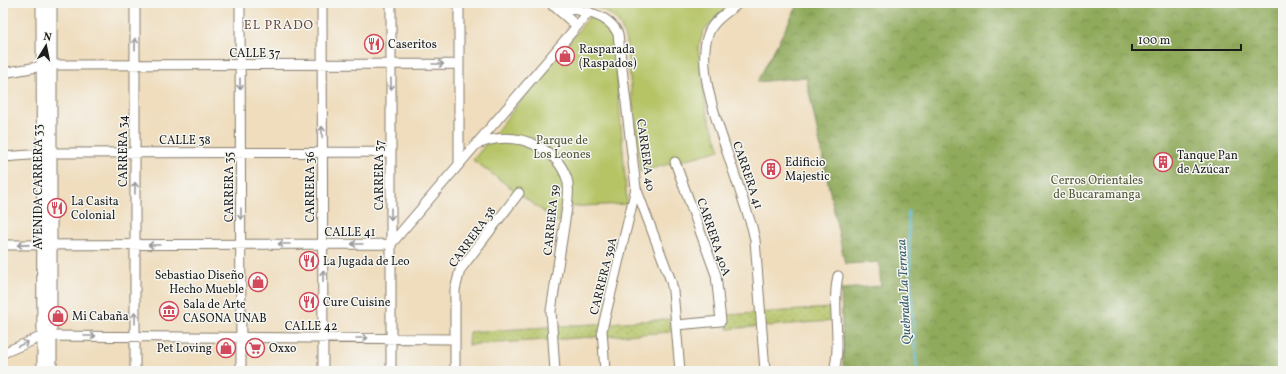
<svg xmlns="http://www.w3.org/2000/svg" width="1286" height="374" font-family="Vollkorn,serif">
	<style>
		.grass { fill: url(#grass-dots); stroke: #697041 }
		.forest { fill: url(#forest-crowns); stroke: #56633c }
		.green { fill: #b6c466; stroke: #697041 }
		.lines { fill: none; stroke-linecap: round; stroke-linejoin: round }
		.stream { stroke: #61bfdf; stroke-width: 2 }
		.minor-casing { stroke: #867c6c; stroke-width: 11 }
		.major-casing { stroke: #867c6c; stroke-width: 13 }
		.minor { stroke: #fff; stroke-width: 9 }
		.major { stroke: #fff; stroke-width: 11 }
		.oneway { stroke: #999 }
		.labels { text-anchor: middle; stroke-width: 3; stroke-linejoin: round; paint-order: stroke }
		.poi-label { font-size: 12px; fill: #1c1c1c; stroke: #f6f6f2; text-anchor: start }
		.street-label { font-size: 12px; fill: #1c1c1c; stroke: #f6f6f2 }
		.park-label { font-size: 12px; fill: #525736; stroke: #f6f6f2 }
		.neighbourhood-label { font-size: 13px; letter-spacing: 1px; fill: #6b4c44; stroke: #f6f6f2 }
		.water-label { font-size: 13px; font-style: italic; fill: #385d6a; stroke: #f6f6f2 }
	</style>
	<defs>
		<pattern id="grass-dots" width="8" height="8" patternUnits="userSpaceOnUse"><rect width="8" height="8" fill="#b6c466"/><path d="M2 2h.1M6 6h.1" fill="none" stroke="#9ca858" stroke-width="1.8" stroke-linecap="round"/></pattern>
		<pattern id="forest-crowns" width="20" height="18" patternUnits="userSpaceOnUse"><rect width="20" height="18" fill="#90aa5b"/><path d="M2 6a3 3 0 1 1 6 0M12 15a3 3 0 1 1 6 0" fill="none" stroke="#758a4a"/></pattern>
	</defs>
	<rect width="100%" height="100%" fill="#f6f6f2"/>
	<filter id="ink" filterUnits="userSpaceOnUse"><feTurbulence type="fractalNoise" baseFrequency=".025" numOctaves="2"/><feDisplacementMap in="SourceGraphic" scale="8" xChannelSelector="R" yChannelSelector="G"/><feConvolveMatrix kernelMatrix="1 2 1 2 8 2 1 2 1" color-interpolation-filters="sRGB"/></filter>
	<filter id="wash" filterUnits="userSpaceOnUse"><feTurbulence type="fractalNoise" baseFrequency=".012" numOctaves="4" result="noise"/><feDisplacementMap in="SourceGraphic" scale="16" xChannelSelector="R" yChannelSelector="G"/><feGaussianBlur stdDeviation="0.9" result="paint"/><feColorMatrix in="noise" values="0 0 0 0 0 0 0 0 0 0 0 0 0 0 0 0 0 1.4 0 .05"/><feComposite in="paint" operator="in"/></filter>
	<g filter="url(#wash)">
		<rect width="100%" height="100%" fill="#efddbd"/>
		<path class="grass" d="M830,308L831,321L728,329L727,315Z
			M670,319L671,332L468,345L469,332Z"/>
		<path class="forest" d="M799,3H1283V371H842L843,365L841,289L881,286L879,262L845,264L806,77L757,82Z"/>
		<path class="green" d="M579,3H733L704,30L698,48L707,113L720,150L640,172L626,42C624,35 622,26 617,21C609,11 591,4 579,3Z
			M590,16C601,22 609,25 614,36L627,204L560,207L559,223L473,160Z"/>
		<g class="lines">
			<path class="stream" d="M908,211L912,305L917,371"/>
		</g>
	</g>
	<g filter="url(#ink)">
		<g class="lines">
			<g class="minor-casing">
				<path id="minor" d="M135,3V371
					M240,3L241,371
					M322,3L323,371
					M459,3V164
					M739,3C729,11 714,20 709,32C696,63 715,116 725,146C734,173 743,200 752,227L755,240L765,371
					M553,6C575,10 608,11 618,34L636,188L671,281L673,291L680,371
					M554,6L577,26
					M51,65L458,64
					M3,73L43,66
					M477,144C482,142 489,140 495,139C524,135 557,149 567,179C570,188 568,198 567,207L551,311L555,371
					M51,153L391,152
					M3,157L43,154
					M675,162L716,275L721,321L676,325
					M3,245L391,244L589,12
					M3,353L43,336L455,339
					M391,371V3
					M455,371V290L460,270L519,193
					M605,371L602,330L636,188
					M834,371C842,340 831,307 838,276"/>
			</g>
			<g class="major-casing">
				<path id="major" d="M42,3L43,371
					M51,3V371"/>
			</g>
			<use href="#minor" class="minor"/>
			<use href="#major" class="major"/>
		</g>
		<defs><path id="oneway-shaft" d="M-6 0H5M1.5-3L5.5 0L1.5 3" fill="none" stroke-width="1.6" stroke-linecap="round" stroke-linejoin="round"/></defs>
		<g class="oneway">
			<use href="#oneway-shaft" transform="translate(135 44) rotate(-90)"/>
			<use href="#oneway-shaft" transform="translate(438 64)"/>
			<use href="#oneway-shaft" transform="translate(240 84) rotate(90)"/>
			<use href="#oneway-shaft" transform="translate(391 84) rotate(90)"/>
			<use href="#oneway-shaft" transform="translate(322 132) rotate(-90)"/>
			<use href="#oneway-shaft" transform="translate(135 188) rotate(-90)"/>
			<use href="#oneway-shaft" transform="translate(241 214) rotate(90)"/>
			<use href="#oneway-shaft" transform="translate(391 214) rotate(90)"/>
			<use href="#oneway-shaft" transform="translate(284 244) rotate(-180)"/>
			<use href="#oneway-shaft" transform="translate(357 244) rotate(180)"/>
			<use href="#oneway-shaft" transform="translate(23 245) rotate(179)"/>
			<use href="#oneway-shaft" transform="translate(154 245) rotate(180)"/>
			<use href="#oneway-shaft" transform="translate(323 276) rotate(-90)"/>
			<use href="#oneway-shaft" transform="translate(135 318) rotate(-90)"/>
			<use href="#oneway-shaft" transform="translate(90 336)"/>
			<use href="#oneway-shaft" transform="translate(362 338)"/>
			<use href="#oneway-shaft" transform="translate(23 344) rotate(-22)"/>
		</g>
	</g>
	<defs>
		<g id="restaurant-ring" transform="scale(1)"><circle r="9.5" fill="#f6f6f2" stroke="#d1495b" stroke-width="1.5"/><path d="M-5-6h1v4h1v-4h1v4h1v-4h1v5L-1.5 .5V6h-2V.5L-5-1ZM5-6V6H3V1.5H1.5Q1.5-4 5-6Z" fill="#d1495b"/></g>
		<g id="shop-ring" transform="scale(1)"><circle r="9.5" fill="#f6f6f2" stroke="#d1495b" stroke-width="1.5"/><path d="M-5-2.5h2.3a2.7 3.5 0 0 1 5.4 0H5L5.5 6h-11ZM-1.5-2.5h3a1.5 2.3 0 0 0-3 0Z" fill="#d1495b"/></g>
		<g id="building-ring" transform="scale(1)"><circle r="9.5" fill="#f6f6f2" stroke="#d1495b" stroke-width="1.5"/><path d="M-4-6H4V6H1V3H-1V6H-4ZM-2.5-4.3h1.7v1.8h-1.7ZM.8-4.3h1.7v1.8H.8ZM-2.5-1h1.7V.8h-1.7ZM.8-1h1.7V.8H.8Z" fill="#d1495b"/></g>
		<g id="museum-ring" transform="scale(1)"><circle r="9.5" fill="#f6f6f2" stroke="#d1495b" stroke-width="1.5"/><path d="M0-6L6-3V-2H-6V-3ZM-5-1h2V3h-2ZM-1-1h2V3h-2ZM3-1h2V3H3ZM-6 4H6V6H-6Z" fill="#d1495b"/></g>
		<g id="supermarket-ring" transform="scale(1)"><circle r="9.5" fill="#f6f6f2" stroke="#d1495b" stroke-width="1.5"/><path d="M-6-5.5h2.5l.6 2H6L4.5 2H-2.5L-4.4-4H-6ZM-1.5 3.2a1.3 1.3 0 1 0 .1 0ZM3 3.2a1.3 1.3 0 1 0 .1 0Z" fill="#d1495b"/></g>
	</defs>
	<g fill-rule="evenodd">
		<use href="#restaurant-ring" x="374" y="44"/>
		<use href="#shop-ring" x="565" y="56"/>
		<use href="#building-ring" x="1163" y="162"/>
		<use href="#building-ring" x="771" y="169"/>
		<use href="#restaurant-ring" x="57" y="208"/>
		<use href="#restaurant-ring" x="309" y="261"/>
		<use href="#shop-ring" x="258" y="282"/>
		<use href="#restaurant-ring" x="309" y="302"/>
		<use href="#museum-ring" x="169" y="311"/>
		<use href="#shop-ring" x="58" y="316"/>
		<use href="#shop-ring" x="226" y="348"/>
		<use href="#supermarket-ring" x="255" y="348"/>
	</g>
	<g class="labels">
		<g class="poi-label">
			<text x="388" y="48">Caseritos</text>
			<text x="579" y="53">Rasparada<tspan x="579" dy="14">(Raspados)</tspan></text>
			<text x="1177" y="159">Tanque Pan<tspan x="1177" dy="14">de Azúcar</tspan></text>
			<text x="785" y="166">Edificio<tspan x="785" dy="14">Majestic</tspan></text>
			<text x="71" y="205">La Casita<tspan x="71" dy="14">Colonial</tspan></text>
			<text x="323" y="265">La Jugada de Leo</text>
			<text x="244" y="279" text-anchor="end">Sebastiao Diseño<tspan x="244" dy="14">Hecho Mueble</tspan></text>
			<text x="323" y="306">Cure Cuisine</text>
			<text x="183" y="308">Sala de Arte<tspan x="183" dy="14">CASONA UNAB</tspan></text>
			<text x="72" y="320">Mi Cabaña</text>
			<text x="212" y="352" text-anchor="end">Pet Loving</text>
			<text x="269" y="352">Oxxo</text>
		</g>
		<g class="street-label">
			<text x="255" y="57">CALLE 37</text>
			<text x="185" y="144">CALLE 38</text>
			<text transform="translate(123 151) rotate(-90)" y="4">CARRERA 34</text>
			<text transform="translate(646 155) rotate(82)" y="4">CARRERA 40</text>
			<text transform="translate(379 175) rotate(-90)" y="4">CARRERA 37</text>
			<text transform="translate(748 175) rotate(71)" y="4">CARRERA 41</text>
			<text transform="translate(38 187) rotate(-90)" y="4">AVENIDA CARRERA 33</text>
			<text transform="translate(229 187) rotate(-90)" y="4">CARRERA 35</text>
			<text transform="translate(310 187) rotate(-90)" y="4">CARRERA 36</text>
			<text transform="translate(551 220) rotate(-84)" y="4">CARRERA 39</text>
			<text x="350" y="236">CALLE 41</text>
			<text transform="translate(472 237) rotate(-54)" y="4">CARRERA 38</text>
			<text transform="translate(714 237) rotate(71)" y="4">CARRERA 40A</text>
			<text transform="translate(603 276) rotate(-76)" y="4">CARRERA 39A</text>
			<text x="311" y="330">CALLE 42</text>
		</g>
		<g class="park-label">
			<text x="562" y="144">Parque de<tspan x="562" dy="14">Los Leones</tspan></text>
			<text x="1097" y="184">Cerros Orientales<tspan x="1097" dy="14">de Bucaramanga</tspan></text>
		</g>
		<g class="neighbourhood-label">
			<text x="279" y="29">EL PRADO</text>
		</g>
		<g class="water-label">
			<text transform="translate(903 292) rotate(-93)" y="5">Quebrada La Terraza</text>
		</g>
	</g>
	<rect width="1286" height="374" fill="none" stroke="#f6f6f2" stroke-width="16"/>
	<g transform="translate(46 46) rotate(10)" stroke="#f6f6f2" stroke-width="3" paint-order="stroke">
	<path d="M0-3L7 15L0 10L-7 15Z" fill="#1c1c1c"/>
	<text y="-6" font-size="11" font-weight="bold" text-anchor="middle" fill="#1c1c1c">N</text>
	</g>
	<path d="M1132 44v6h109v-6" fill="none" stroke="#1c1c1c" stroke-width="2"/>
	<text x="1138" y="44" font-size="12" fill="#1c1c1c" stroke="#f6f6f2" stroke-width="3" paint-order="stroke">100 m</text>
</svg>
